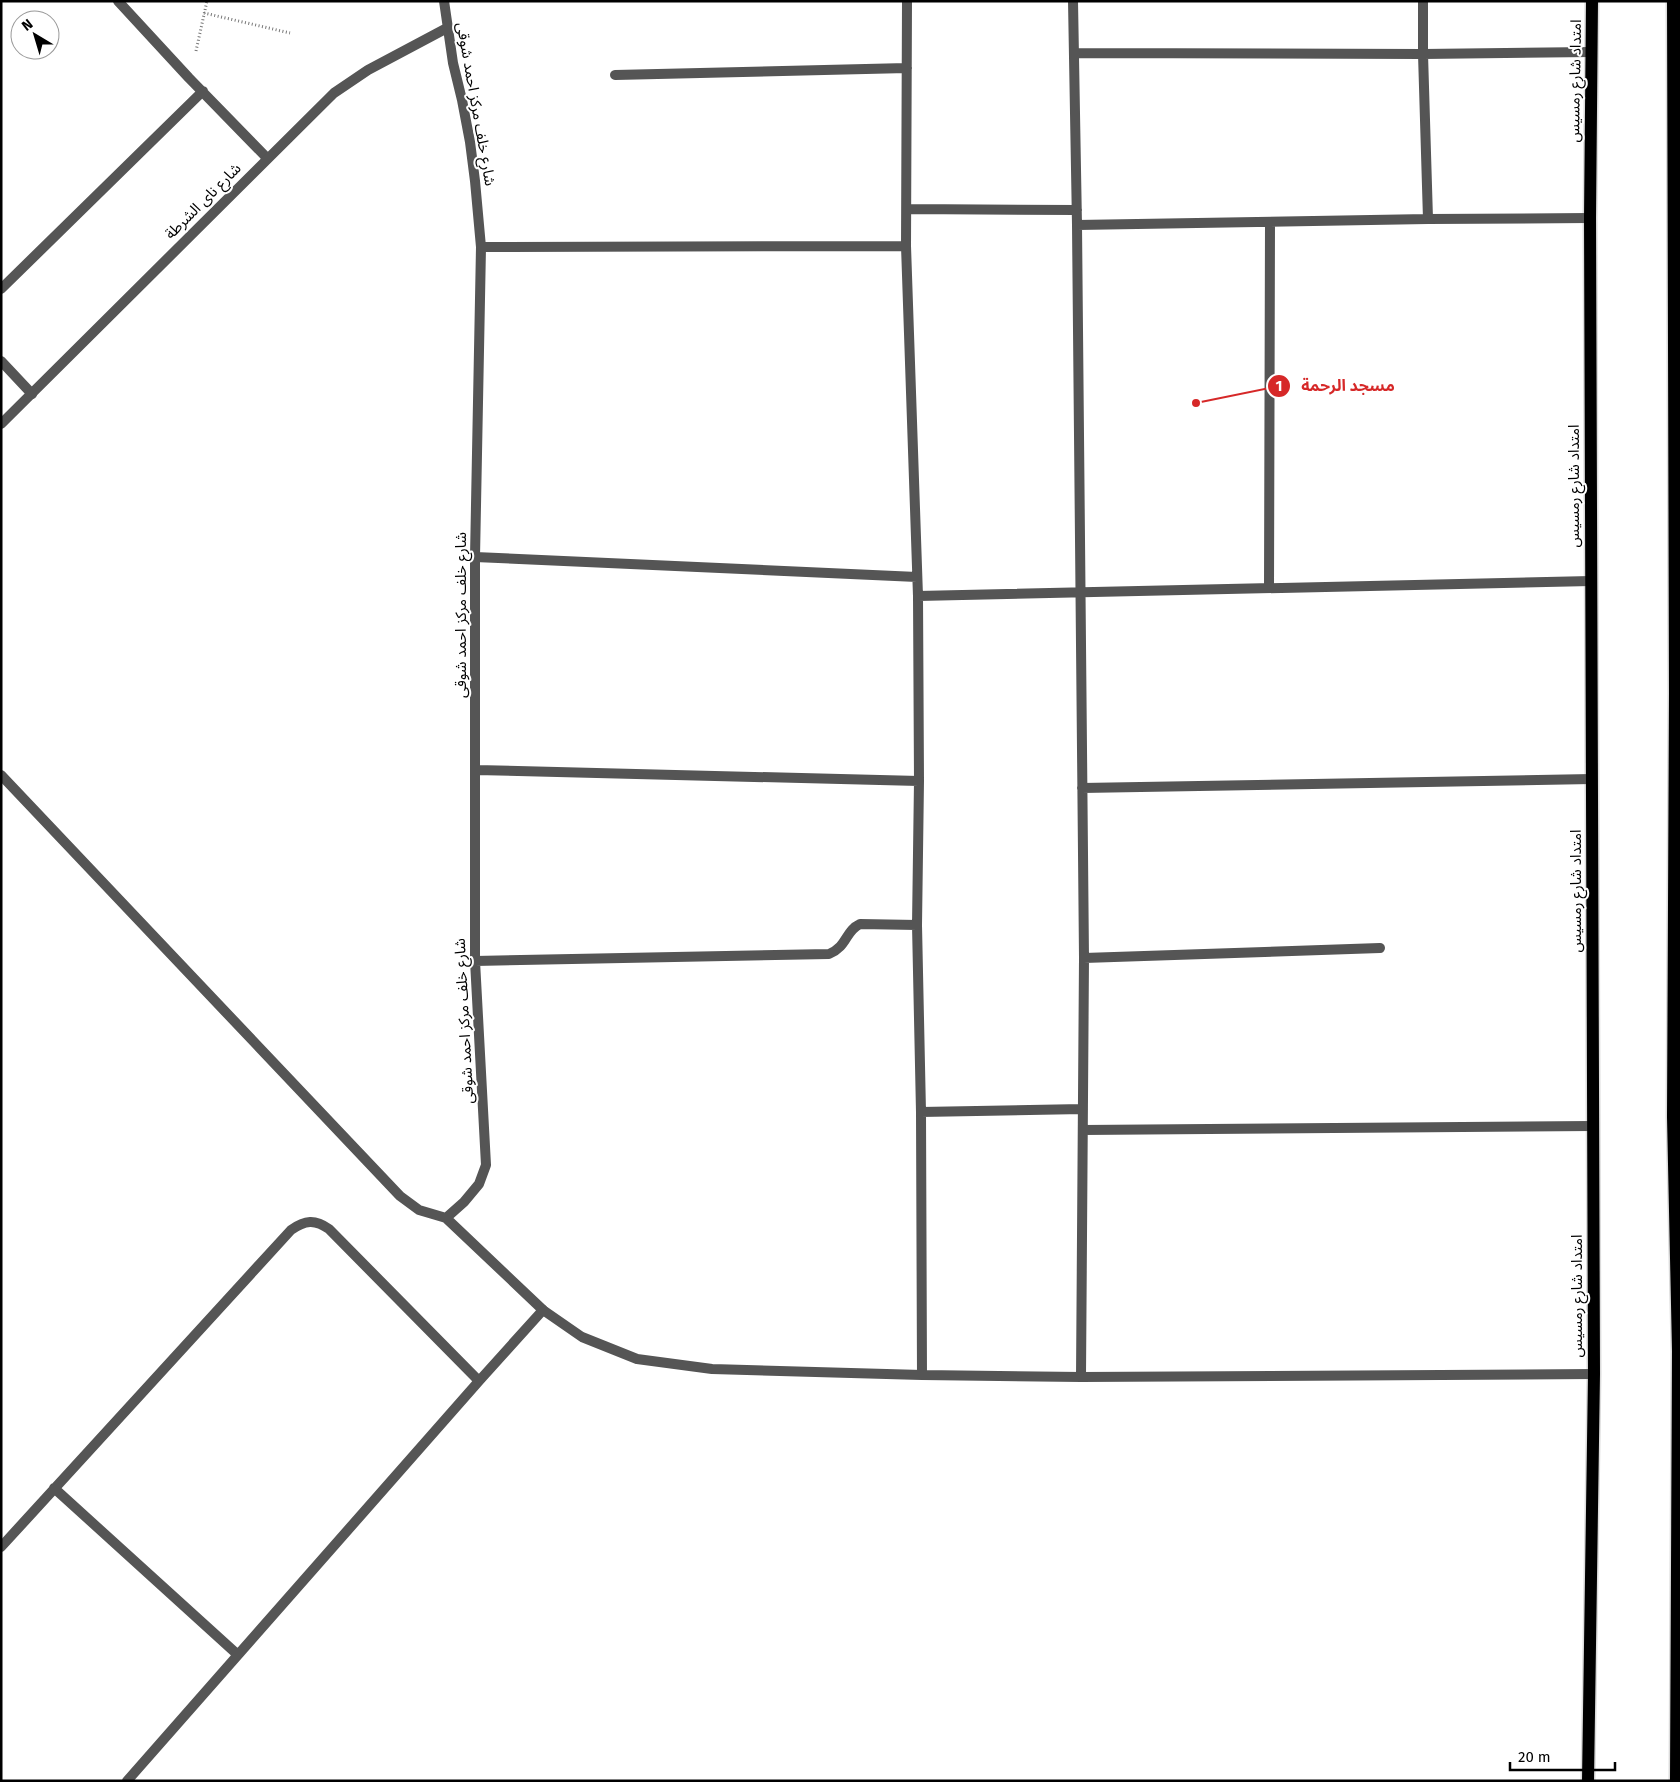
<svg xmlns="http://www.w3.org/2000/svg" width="1680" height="1782" font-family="'Fira Sans','Noto Sans Arabic',sans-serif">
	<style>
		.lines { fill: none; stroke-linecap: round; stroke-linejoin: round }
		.primary-casing { stroke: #dbdbdb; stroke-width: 15 }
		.path { stroke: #777; stroke-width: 3; stroke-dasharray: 1 2.5; stroke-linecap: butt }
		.lane { stroke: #555; stroke-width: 10 }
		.street { stroke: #555; stroke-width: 10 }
		.primary { stroke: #000; stroke-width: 12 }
		.labels { text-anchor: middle; stroke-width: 4; stroke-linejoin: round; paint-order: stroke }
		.street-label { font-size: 15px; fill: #000; stroke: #fff }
		.leader { fill: none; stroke: #d62828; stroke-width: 2 }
		.callout-dot { fill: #d62828; stroke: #fff; stroke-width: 2 }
		.mark-label { font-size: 15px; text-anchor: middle; font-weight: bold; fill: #fff }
		.callout-label { font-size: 16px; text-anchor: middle; font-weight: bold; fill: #d62828; stroke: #fff; stroke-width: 4; stroke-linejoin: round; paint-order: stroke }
	</style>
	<rect width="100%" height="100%" fill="#fff"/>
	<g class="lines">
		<g class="primary-casing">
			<path id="primary" d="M1673,1L1675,693L1673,1117L1678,1351L1676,1781
				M1588,1781L1594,1374L1590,218L1592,1"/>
		</g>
		<path class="path" d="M204,13L290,33
			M196,51L207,1"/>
		<path class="lane" d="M118,1L189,78L267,158
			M1,289L203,91
			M1,361L32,394
			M479,1381L543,1310
			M54,1488L238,1655
			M1,1547L291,1230C305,1220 315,1219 329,1229L479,1381L127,1781"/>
		<path class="street" d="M444,1L453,63L462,100L470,142L475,181L481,247L475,557V961L486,1165L479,1184L464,1202L446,1218
			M907,1L906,246L918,596L919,781L917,925L921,1112L922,1375
			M1073,1L1077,225L1084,958L1081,1377
			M1423,1V54L1428,219
			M1075,53L1423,54L1591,52
			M615,75L907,68
			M907,209L1077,210
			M1077,225L1428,219L1590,218
			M481,247L906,246
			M1,424L334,93L368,70L447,28
			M475,557L917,577
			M1269,588L1270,222
			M918,596L1591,581
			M476,770L919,781
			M1,775L400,1196L419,1210L446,1218L543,1310L582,1337L637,1359L712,1369L922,1375L1081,1377L1594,1374
			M1082,788L1592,779
			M1084,958L1380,948
			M475,961L829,954C848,946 845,931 860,924L917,925
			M921,1112L1083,1109
			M1083,1130L1592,1126"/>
		<use href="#primary" class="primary"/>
	</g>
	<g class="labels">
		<g class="street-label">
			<text transform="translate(1575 81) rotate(-89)" y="5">امتداد شارع رمسيس</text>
			<text transform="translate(476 104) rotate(80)" y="5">شارع خلف مركز احمد شوقى</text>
			<text transform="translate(203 201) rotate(-45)" y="5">شارع ناى الشرطة</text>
			<text transform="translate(1574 486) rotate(-90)" y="5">امتداد شارع رمسيس</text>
			<text transform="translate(461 615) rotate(-90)" y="5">شارع خلف مركز احمد شوقى</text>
			<text transform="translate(1576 891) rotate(-90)" y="5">امتداد شارع رمسيس</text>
			<text transform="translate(464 1021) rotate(-93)" y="5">شارع خلف مركز احمد شوقى</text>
			<text transform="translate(1577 1296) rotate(-90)" y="5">امتداد شارع رمسيس</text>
		</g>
	</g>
	<path class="leader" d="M1196 403L1279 386"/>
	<g class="callout-dot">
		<circle cx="1196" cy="403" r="5"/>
		<circle cx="1279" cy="386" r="12"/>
	</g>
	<g class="mark-label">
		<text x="1279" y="391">1</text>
	</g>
	<g class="callout-label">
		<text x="1348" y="391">مسجد الرحمة</text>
	</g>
	<rect width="1680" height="1782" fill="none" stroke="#000000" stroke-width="5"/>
	<g transform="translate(35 35) rotate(322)"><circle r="24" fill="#ffffff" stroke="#999999"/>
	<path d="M0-4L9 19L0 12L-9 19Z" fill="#000000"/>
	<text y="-8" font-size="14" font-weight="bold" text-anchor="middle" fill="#000000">N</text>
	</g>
	<path d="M1510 1762v8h105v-8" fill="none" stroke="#000000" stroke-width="2.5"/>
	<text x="1518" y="1762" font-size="15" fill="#000000" stroke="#ffffff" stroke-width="4" paint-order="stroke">20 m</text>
</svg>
